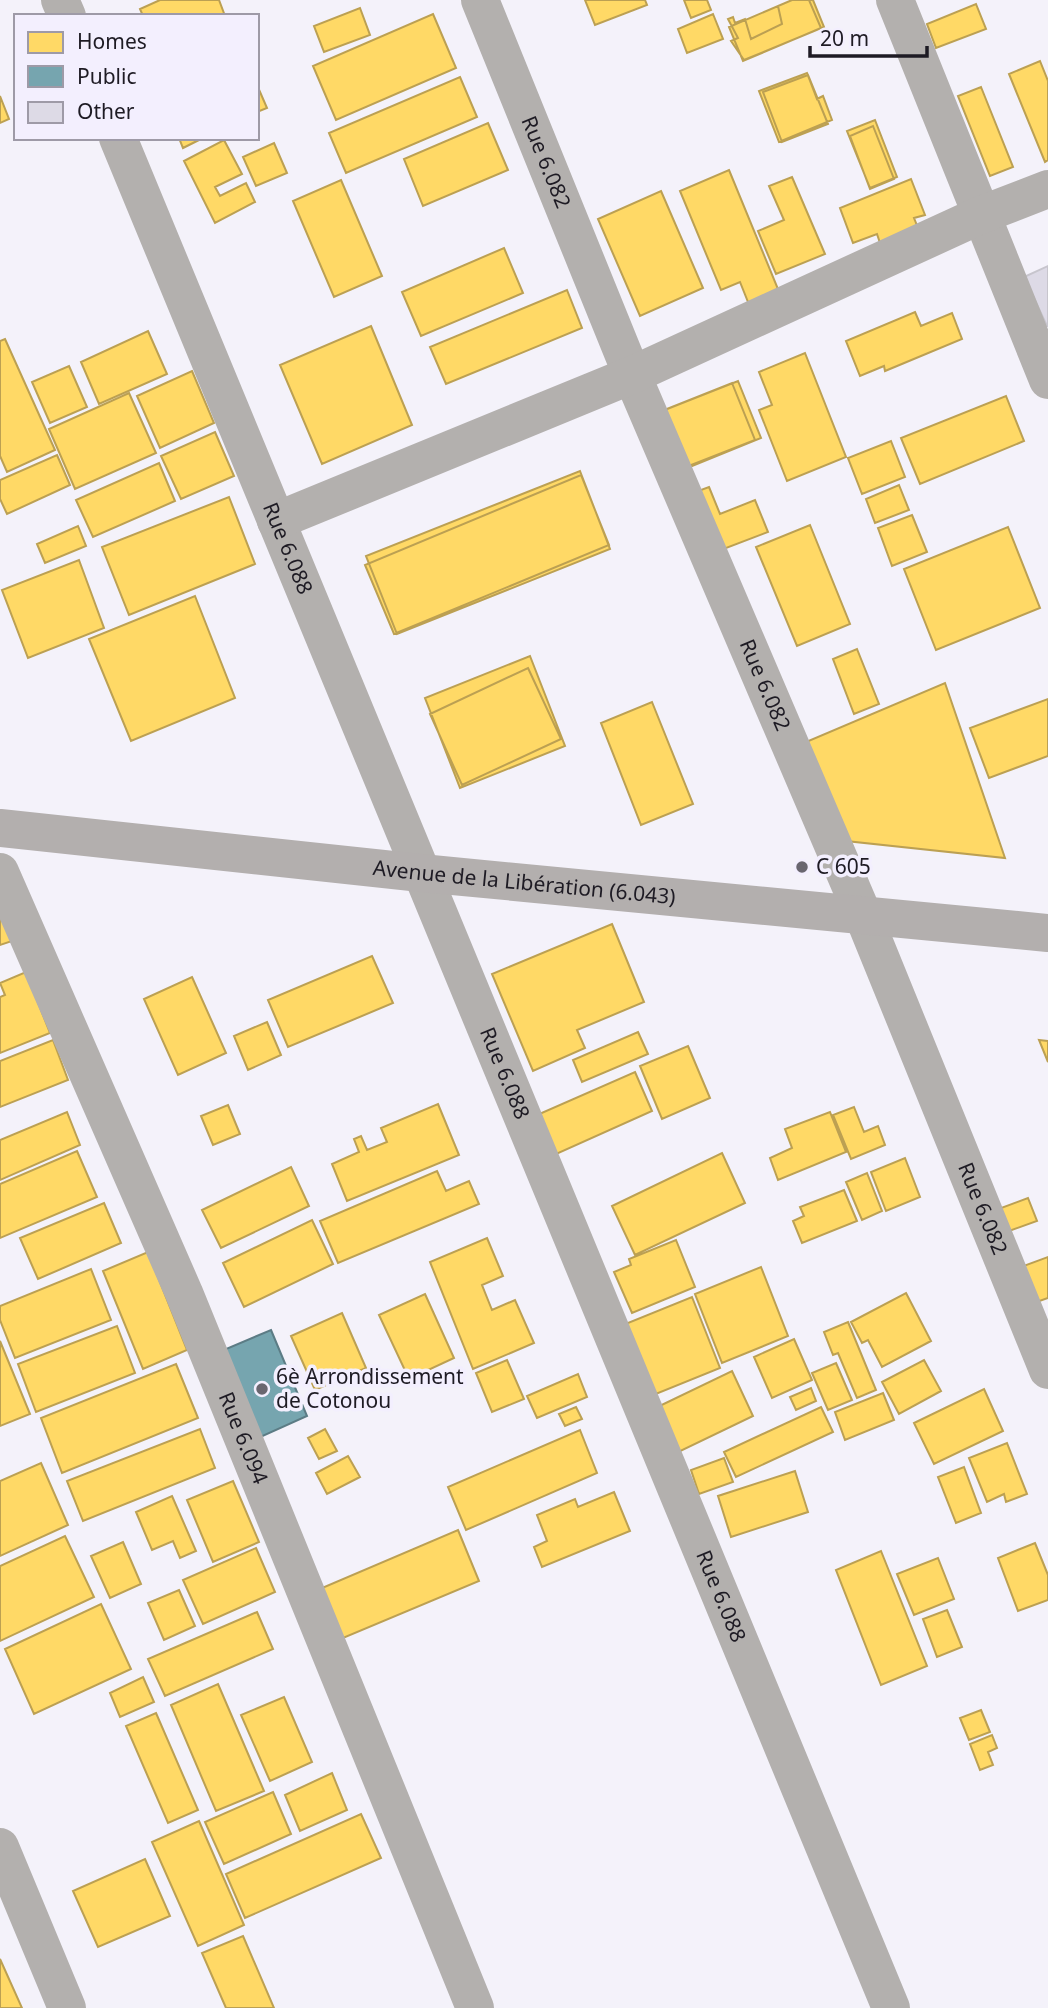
<svg xmlns="http://www.w3.org/2000/svg" width="1048" height="2008" font-family="'Noto Sans',sans-serif">
	<style>
		.homes { fill: #ffd966; stroke: #bca052; stroke-width: 2 }
		.public { fill: #76a5af; stroke: #5c7c85; stroke-width: 2 }
		.building { fill: #dddae6; stroke: #c7c5cd; stroke-width: 2 }
		.lines { fill: none; stroke-linecap: round; stroke-linejoin: round }
		.minor { stroke: #b3b0ae; stroke-width: 38 }
		.secondary { stroke: #b3afae; stroke-width: 38 }
		.poi-dot { fill: #69666f; stroke: #f3effe; stroke-width: 2.5 }
		.labels { text-anchor: middle; stroke-width: 7; stroke-linejoin: round; paint-order: stroke }
		.street-label { font-size: 21px; fill: #1e1b24; stroke: #f3effe }
		.poi-label { font-size: 21px; fill: #1e1b24; stroke: #f3effe; text-anchor: start }
	</style>
	<rect width="100%" height="100%" fill="#f4f2fa"/>
	<path class="homes" d="M160,0H219L225,16H143L140,9Z
		M585,0H645L647,5L595,25Z
		M684,0H707L711,10L691,18Z
		M792,0H809L821,28L743,61L729,27Z
		M792,0H813L824,27L744,60L731,41L738,38L728,19L733,17L735,23L745,19L751,39L782,24L778,6Z
		M976,4L986,29L936,48L927,24Z
		M360,8L370,35L324,52L314,26Z
		M433,14L456,68L336,120L313,66Z
		M713,14L723,39L687,53L678,29Z
		M1040,61L1048,81V160L1045,162L1009,74Z
		M807,73L817,99L823,96L832,120L779,142L759,91Z
		M808,75L828,124L782,142L763,92Z
		M460,77L477,117L346,173L329,133Z
		M257,85L267,108L257,112Z
		M981,87L1013,167L990,176L958,96Z
		M0,96L9,119L0,123Z
		M875,120L897,177L870,188L847,131Z
		M488,123L508,170L423,206L404,159Z
		M873,126L894,179L870,189L850,136Z
		M179,138H203L183,148Z
		M224,140L242,174L215,187L220,196L246,183L255,202L215,223L184,161Z
		M274,143L287,173L256,186L243,157Z
		M729,170L780,294L750,307L740,282L721,290L680,191Z
		M792,177L825,254L776,274L758,231L784,220L769,186Z
		M911,179L925,215L914,218L918,228L880,243L877,234L853,243L840,208Z
		M341,180L382,276L334,297L293,201Z
		M661,191L703,288L640,316L598,219Z
		M504,248L523,293L421,336L402,292Z
		M567,290L582,328L446,384L430,347Z
		M915,312L921,326L952,313L962,339L885,371L884,366L860,376L846,341Z
		M371,326L412,425L322,464L280,365Z
		M148,331L167,374L99,404L81,362Z
		M5,339L55,450L7,472L0,456V341Z
		M805,353L846,457L787,481L759,410L772,405L759,372Z
		M69,366L87,407L50,423L32,382Z
		M192,371L214,423L160,448L137,396Z
		M738,381L761,438L680,471L657,413Z
		M732,383L755,440L681,469L659,412Z
		M129,393L156,453L75,489L49,429Z
		M1006,396L1024,441L920,484L901,438Z
		M215,432L234,476L181,499L161,456Z
		M891,441L905,477L862,494L848,458Z
		M57,455L70,485L7,514L0,499V480Z
		M159,463L175,501L93,537L76,500Z
		M580,471L610,549L397,634L366,556Z
		M581,475L609,545L394,634L365,565Z
		M899,485L909,510L875,523L866,499Z
		M709,487L720,514L755,500L768,532L713,553L690,494Z
		M229,497L255,564L129,615L102,547Z
		M912,515L927,552L892,566L878,528Z
		M810,525L850,624L797,646L756,547Z
		M78,526L86,546L45,563L37,544Z
		M1008,527L1040,608L936,650L904,569Z
		M79,560L104,628L28,658L2,590Z
		M195,596L235,698L131,741L89,639Z
		M857,649L879,704L854,714L833,659Z
		M530,656L565,746L460,788L425,698Z
		M528,668L561,739L462,785L430,714Z
		M945,683L1005,858L846,841L806,742Z
		M1048,699V756L989,778L970,728Z
		M652,702L693,804L641,825L601,723Z
		M0,898L21,938L0,945Z
		M612,924L644,1002L577,1030L585,1048L533,1071L492,974Z
		M372,956L393,1003L288,1047L268,1000Z
		M26,972L50,1033L0,1053V997L5,995L0,983Z
		M192,977L226,1053L178,1075L144,999Z
		M267,1022L281,1055L248,1070L234,1036Z
		M638,1032L648,1054L582,1082L573,1060Z
		M53,1040L68,1080L0,1107V1061Z
		M1039,1040L1048,1041V1062Z
		M688,1046L710,1098L662,1119L640,1066Z
		M635,1072L652,1111L554,1155L537,1115Z
		M438,1104L459,1155L347,1201L332,1164L359,1152L354,1139L361,1136L367,1150L387,1142L381,1128Z
		M228,1105L240,1134L213,1145L201,1116Z
		M854,1107L864,1132L878,1126L885,1145L851,1159L833,1115Z
		M67,1112L80,1145L0,1180V1140Z
		M830,1112L846,1152L778,1180L770,1158L792,1148L785,1129Z
		M77,1151L97,1197L0,1238V1184Z
		M722,1153L745,1203L635,1255L612,1206Z
		M905,1158L920,1197L886,1211L871,1172Z
		M291,1167L309,1206L221,1248L202,1210Z
		M437,1171L446,1191L469,1181L479,1204L338,1263L320,1221Z
		M867,1173L882,1211L862,1220L846,1182Z
		M844,1190L857,1221L802,1243L793,1221L804,1216L800,1207Z
		M1028,1198L1037,1221L1009,1231L1001,1208Z
		M104,1203L121,1243L38,1279L20,1238Z
		M312,1220L333,1264L244,1307L223,1263Z
		M487,1238L503,1276L482,1285L492,1310L515,1300L534,1343L473,1369L430,1262Z
		M676,1240L695,1287L632,1313L614,1272L631,1265L629,1259Z
		M148,1252L187,1350L143,1369L103,1271Z
		M1048,1257V1298L1031,1304L1018,1268Z
		M761,1267L788,1336L722,1363L695,1294Z
		M91,1269L111,1320L15,1358L0,1320V1306Z
		M906,1293L931,1341L882,1367L868,1340L862,1343L851,1322Z
		M425,1294L454,1358L409,1379L379,1315Z
		M692,1297L720,1368L641,1400L613,1329Z
		M342,1313L366,1368L315,1390L291,1336Z
		M848,1322L876,1390L857,1398L838,1353L833,1355L824,1332Z
		M117,1326L135,1373L36,1412L18,1364Z
		M794,1339L812,1380L772,1398L754,1357Z
		M0,1341L30,1414L0,1426Z
		M507,1360L524,1399L492,1412L476,1373Z
		M924,1360L941,1391L899,1414L882,1382Z
		M836,1363L852,1400L828,1410L812,1373Z
		M176,1364L198,1418L62,1473L41,1418Z
		M732,1371L753,1416L668,1457L647,1412Z
		M578,1374L587,1397L537,1418L527,1396Z
		M811,1388L816,1401L796,1410L790,1397Z
		M984,1389L1003,1431L934,1464L914,1423Z
		M883,1393L894,1420L845,1440L835,1412Z
		M576,1407L582,1419L565,1426L559,1414Z
		M821,1407L833,1432L736,1477L724,1452Z
		M200,1429L215,1468L83,1521L67,1481Z
		M325,1429L337,1451L319,1459L308,1438Z
		M580,1430L597,1473L466,1530L448,1487Z
		M1007,1443L1027,1494L1006,1502L1004,1494L987,1502L969,1458Z
		M348,1456L360,1477L327,1494L316,1473Z
		M724,1458L733,1482L699,1494L691,1470Z
		M41,1463L68,1525L0,1556V1481Z
		M964,1467L981,1513L956,1523L938,1477Z
		M795,1471L808,1512L731,1537L718,1496Z
		M233,1481L259,1542L213,1562L187,1500Z
		M614,1492L630,1531L542,1567L534,1547L547,1541L537,1515L575,1499L578,1507Z
		M172,1496L196,1551L180,1558L173,1541L152,1550L136,1512Z
		M458,1530L479,1581L343,1638L322,1588Z
		M65,1536L94,1597L0,1641V1566Z
		M123,1542L141,1584L110,1598L91,1556Z
		M1035,1543L1048,1575V1600L1018,1611L998,1558Z
		M256,1548L275,1592L203,1624L183,1580Z
		M881,1551L927,1666L881,1685L836,1570Z
		M938,1558L954,1599L914,1615L897,1574Z
		M179,1590L195,1626L164,1640L148,1603Z
		M101,1604L131,1669L34,1714L5,1649Z
		M947,1610L962,1647L937,1657L923,1619Z
		M257,1612L273,1649L165,1696L148,1659Z
		M143,1677L154,1702L120,1717L110,1693Z
		M218,1684L264,1791L216,1811L171,1705Z
		M284,1697L312,1762L270,1781L241,1715Z
		M981,1710L990,1732L969,1740L960,1718Z
		M156,1713L198,1810L168,1823L126,1726Z
		M992,1735L997,1748L988,1752L993,1765L980,1770L970,1744Z
		M332,1773L347,1810L300,1831L285,1795Z
		M273,1792L291,1834L224,1864L205,1822Z
		M361,1814L381,1858L245,1918L226,1874Z
		M199,1821L244,1925L198,1946L152,1842Z
		M145,1859L170,1916L98,1947L73,1891Z
		M243,1936L274,2008H226L202,1953Z
		M0,1959L22,2008H0Z"/>
	<path class="public" d="M271,1330L307,1416L256,1439L219,1352Z"/>
	<path class="building" d="M1048,266V326H1047L1024,277Z"/>
	<g class="lines">
		<g class="minor">
			<path d="M60,0L67,16"/>
			<path id="s1" d="M480,0L632,375L863,915L1048,1370"/>
			<path d="M895,0L1048,380"/>
			<path id="s2" d="M118,138L891,2008"/>
			<path d="M276,521L632,375L983,214L1048,189"/>
			<path id="s3" d="M0,872L184,1293L475,2008"/>
			<path d="M0,1847L67,2008"/>
		</g>
		<path class="secondary" id="s4" d="M0,828L421,873L1048,933"/>
	</g>
	<g class="poi-dot">
		<circle cx="802" cy="867" r="7"/>
		<circle cx="262" cy="1389" r="7"/>
	</g>
	<g class="labels">
		<g class="street-label">
			<text dy="7" stroke="none"><textPath href="#s1" startOffset="175">Rue 6.082</textPath></text>
			<text dy="7" stroke="none"><textPath href="#s2" startOffset="444">Rue 6.088</textPath></text>
			<text dy="7" stroke="none"><textPath href="#s1" startOffset="742">Rue 6.082</textPath></text>
			<text dy="7" stroke="none"><textPath href="#s4" startOffset="527">Avenue de la Libération (6.043)</textPath></text>
			<text dy="7" stroke="none"><textPath href="#s2" startOffset="1012">Rue 6.088</textPath></text>
			<text dy="7" stroke="none"><textPath href="#s1" startOffset="1309">Rue 6.082</textPath></text>
			<text dy="7" stroke="none"><textPath href="#s3" startOffset="616">Rue 6.094</textPath></text>
			<text dy="7" stroke="none"><textPath href="#s2" startOffset="1578">Rue 6.088</textPath></text>
		</g>
		<g class="poi-label">
			<text x="816" y="874">C 605</text>
			<text x="276" y="1384">6è Arrondissement<tspan x="276" dy="24">de Cotonou</tspan></text>
		</g>
	</g>
	<rect x="14" y="14" width="245" height="126" fill="#f3effe" stroke="#9e9aa7" stroke-width="2"/>
	<rect x="28" y="32" width="35" height="21" fill="#ffd966" stroke="#9e9aa7" stroke-width="2"/>
	<text x="77" y="49" font-size="21" fill="#1e1b24">Homes</text>
	<rect x="28" y="66" width="35" height="21" fill="#76a5af" stroke="#9e9aa7" stroke-width="2"/>
	<text x="77" y="84" font-size="21" fill="#1e1b24">Public</text>
	<rect x="28" y="102" width="35" height="21" fill="#dddae6" stroke="#9e9aa7" stroke-width="2"/>
	<text x="77" y="119" font-size="21" fill="#1e1b24">Other</text>
	<path d="M810 46v10h117v-10" fill="none" stroke="#1e1b24" stroke-width="3.5"/>
	<text x="820" y="46" font-size="21" fill="#1e1b24" stroke="#f3effe" stroke-width="5" paint-order="stroke">20 m</text>
</svg>
